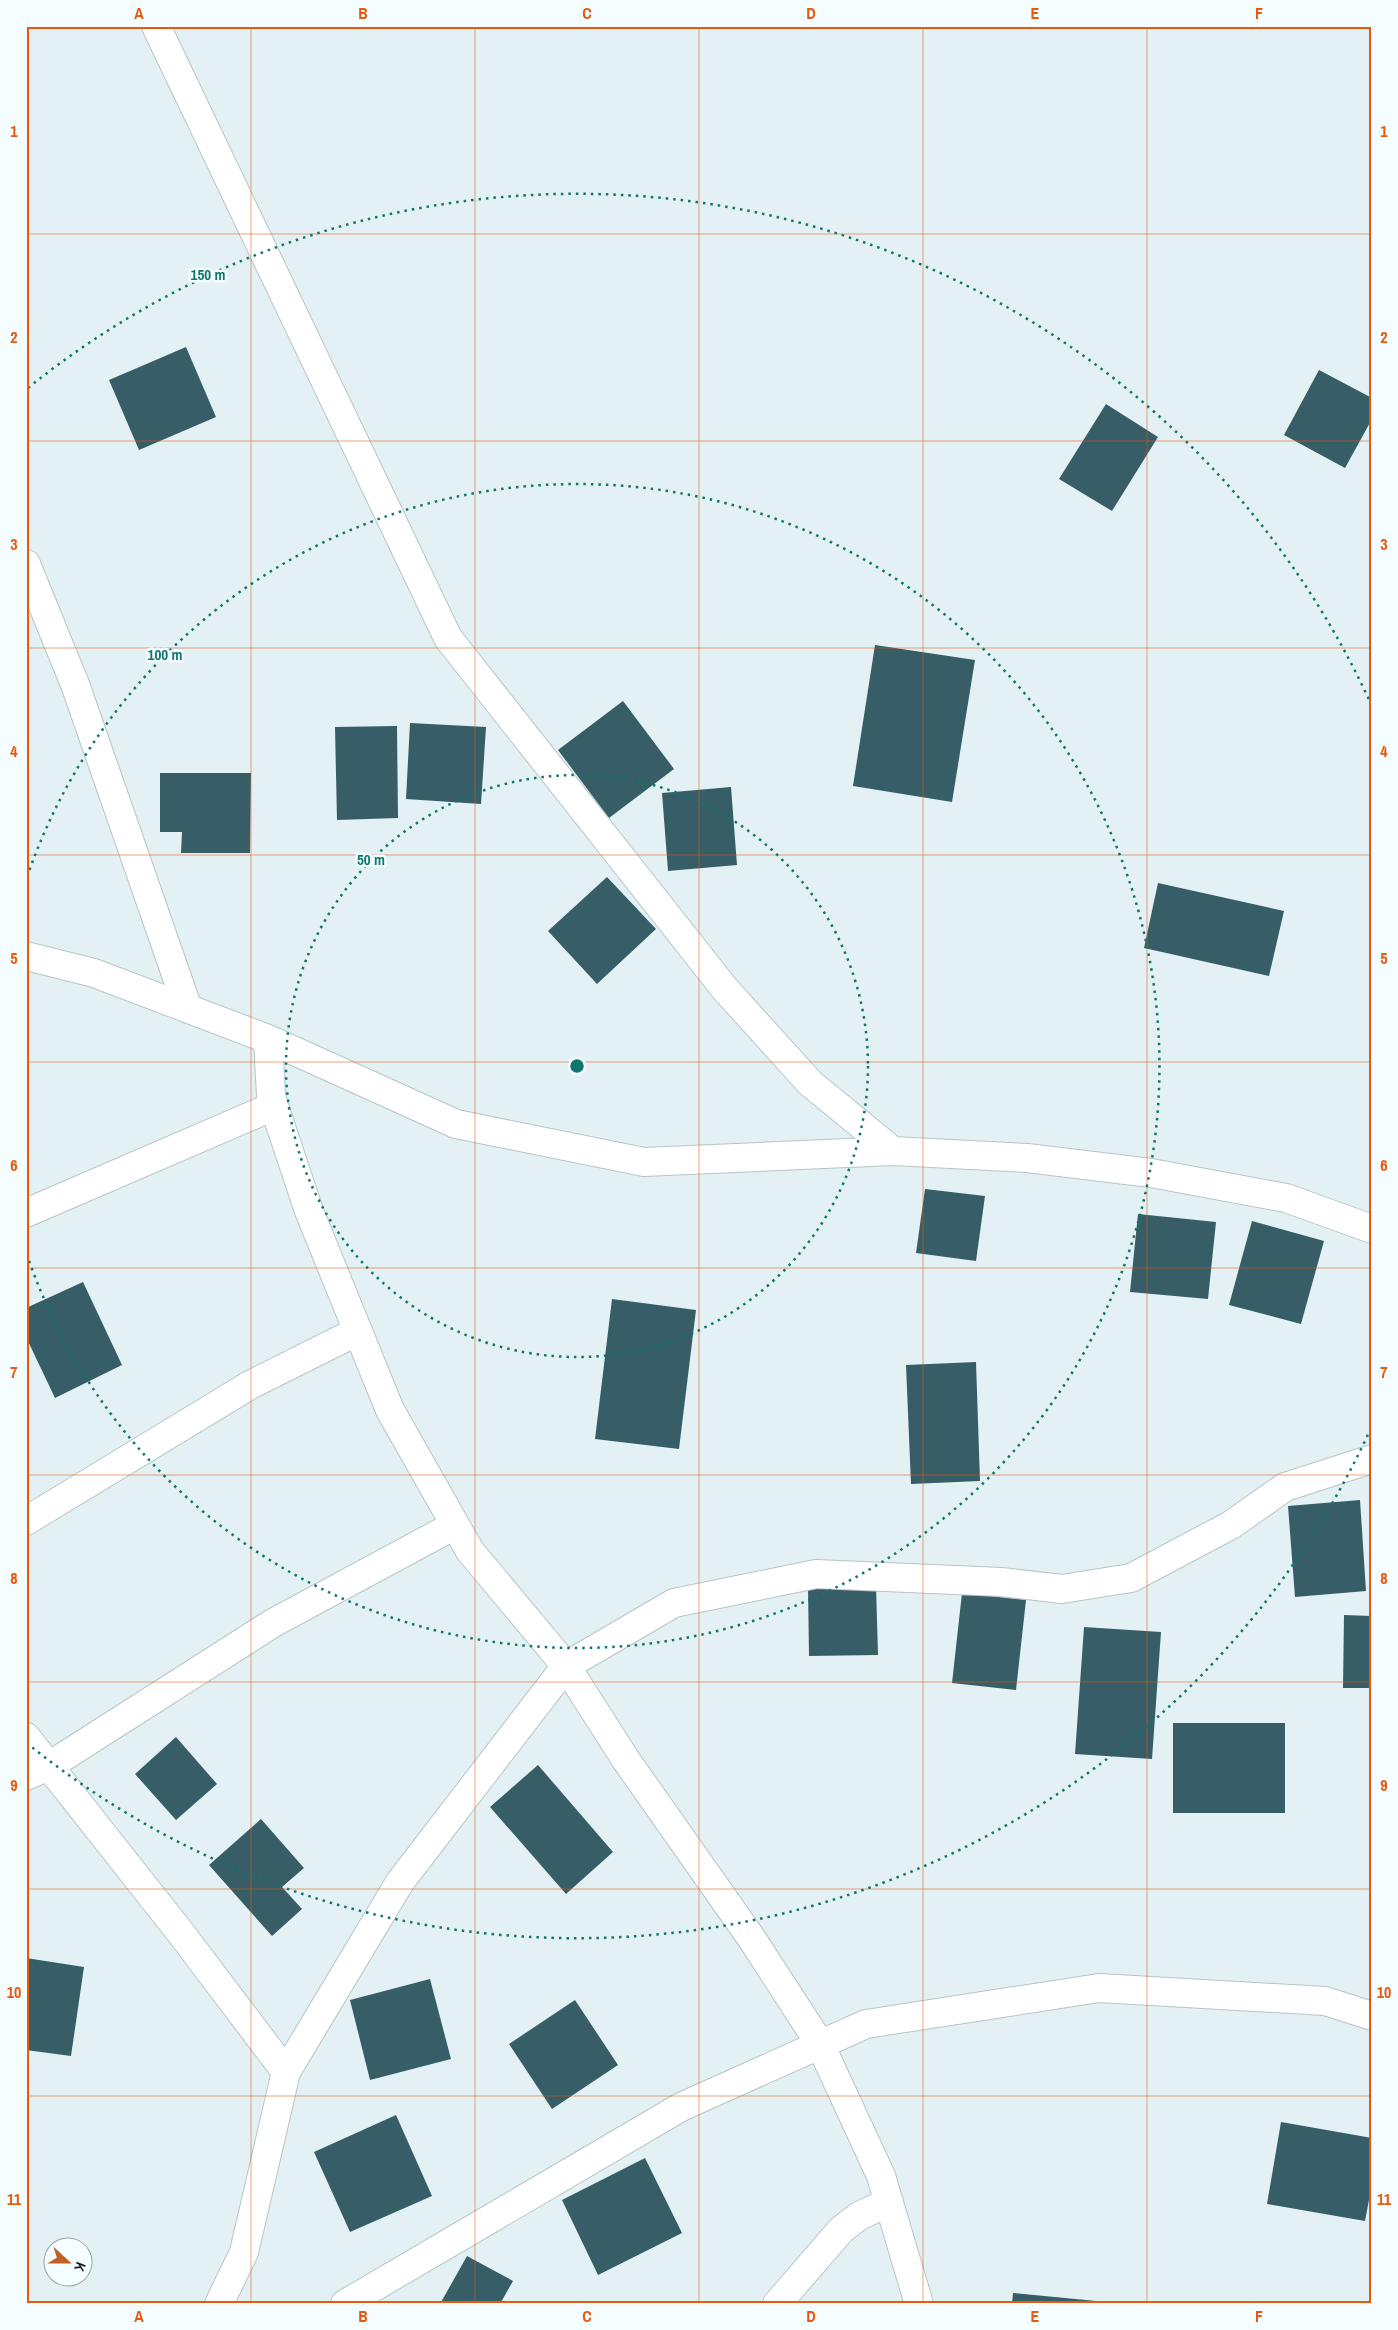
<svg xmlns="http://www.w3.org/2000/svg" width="1398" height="2330" font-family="'Archivo Narrow',sans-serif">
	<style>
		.building { fill: #375e66 }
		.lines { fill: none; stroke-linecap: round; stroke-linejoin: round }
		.street-casing { stroke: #b7c5c8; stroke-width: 30 }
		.street { stroke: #fff; stroke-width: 28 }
		.grid { fill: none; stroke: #e8590c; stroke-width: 1; stroke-opacity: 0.55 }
		.ring { fill: none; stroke: #0f766e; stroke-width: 2.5; stroke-dasharray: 2.5 5 }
		.centre { fill: #0f766e; stroke: #f4fdff; stroke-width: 2.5 }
		.ring-label { font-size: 15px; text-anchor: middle; font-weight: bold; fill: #0f766e; stroke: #f4fdff; stroke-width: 5; stroke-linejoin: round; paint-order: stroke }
		.neatline { fill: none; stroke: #e8590c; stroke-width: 2 }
		.grid-label { font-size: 16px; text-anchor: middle; font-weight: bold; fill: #e8590c }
	</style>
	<rect width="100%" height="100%" fill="#e3f1f4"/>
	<path class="building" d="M186,347L216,417L139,450L109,380Z
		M1319,370L1372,398V419L1345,468L1284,435Z
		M1106,404L1158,437L1112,511L1059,479Z
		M875,645L975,660L952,802L853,786Z
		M623,701L674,769L609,818L558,750Z
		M410,723L486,727L481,804L406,799Z
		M397,726L398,818L337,820L335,727Z
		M160,773H251L250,853H181L182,832H160Z
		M731,787L737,865L668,871L662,793Z
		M607,877L656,929L597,984L548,931Z
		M1158,883L1284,911L1269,976L1144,948Z
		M925,1189L985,1196L976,1261L916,1253Z
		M1138,1214L1216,1222L1208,1299L1130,1292Z
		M1252,1221L1324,1241L1301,1324L1229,1305Z
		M83,1282L122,1365L55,1398L26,1337V1308Z
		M612,1299L696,1310L679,1449L595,1439Z
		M976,1362L980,1481L911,1484L906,1365Z
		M1360,1500L1366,1591L1295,1597L1288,1506Z
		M876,1585L878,1655L809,1656L808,1587Z
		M962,1593L1026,1600L1016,1690L952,1683Z
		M1344,1615L1372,1616V1688H1343Z
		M1084,1627L1161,1632L1152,1759L1075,1754Z
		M1173,1723H1285V1813H1173Z
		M176,1737L217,1784L176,1820L135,1774Z
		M538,1765L613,1852L566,1894L490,1807Z
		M261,1819L304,1868L282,1887L302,1909L272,1936L209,1865Z
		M26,1958L84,1967L71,2056L26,2050Z
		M430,1979L451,2059L370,2080L350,2000Z
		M575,2000L618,2065L552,2109L509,2044Z
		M396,2115L432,2196L350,2232L314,2152Z
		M1281,2122L1372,2138V2184L1365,2221L1267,2204Z
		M645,2158L682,2233L598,2275L562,2200Z
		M467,2256L513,2281L500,2304H440Z
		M1013,2293L1096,2301V2304H1012Z"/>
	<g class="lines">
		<g class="street-casing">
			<path id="street" d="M156,26L448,638L725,989L810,1083L893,1151
				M26,564L76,687L188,1009
				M26,956L94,973L268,1039L456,1124L644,1162L893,1151L1027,1158L1151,1173L1286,1198L1372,1229
				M268,1039L271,1096L274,1106L309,1211L390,1410L470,1551L566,1666L626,1760L752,1939L820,2044L881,2176L919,2304
				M26,1213L274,1106
				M26,1521L250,1385L358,1331
				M26,1737L180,1932L286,2072
				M26,1776L49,1766L273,1623L455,1525
				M219,2304L244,2252L286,2072L400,1882L566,1666L674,1603L816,1574L1001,1582L1062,1589L1131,1578L1231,1525L1285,1487L1372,1459
				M345,2304L681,2107L866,2024L1099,1988L1325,2001L1372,2016
				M777,2304L841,2230L859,2216L889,2202"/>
		</g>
		<use href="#street" class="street"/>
	</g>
	<path class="grid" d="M251,26V2304M475,26V2304M699,26V2304M923,26V2304M1147,26V2304M26,234H1372M26,441H1372M26,648H1372M26,855H1372M26,1062H1372M26,1268H1372M26,1475H1372M26,1682H1372M26,1889H1372M26,2096H1372"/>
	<g class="ring">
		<circle cx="577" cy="1066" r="291"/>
		<path d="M27 877A582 582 0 1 1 27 1255"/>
		<path d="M1371 1428A873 873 0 0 1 28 1744M28 388A873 873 0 0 1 1371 704"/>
	</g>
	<circle cx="577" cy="1066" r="8" class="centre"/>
	<g class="ring-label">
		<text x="208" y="280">150 m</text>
		<text x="165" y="660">100 m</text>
		<text x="371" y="865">50 m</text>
	</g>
	<rect width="1398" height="2330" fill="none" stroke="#f4fdff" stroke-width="55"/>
	<g transform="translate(68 2262) rotate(111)"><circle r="24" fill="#f4fdff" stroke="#9ca3a5"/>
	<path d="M0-4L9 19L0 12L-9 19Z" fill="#c25e26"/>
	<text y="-8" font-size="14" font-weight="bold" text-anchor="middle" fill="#181d1e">K</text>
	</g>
	<rect x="28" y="28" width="1342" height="2274" class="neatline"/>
	<g class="grid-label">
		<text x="139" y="19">A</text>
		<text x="363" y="19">B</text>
		<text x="587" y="19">C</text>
		<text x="811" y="19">D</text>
		<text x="1035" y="19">E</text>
		<text x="1259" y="19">F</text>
		<text x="14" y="137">1</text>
		<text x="1384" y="137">1</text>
		<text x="14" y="343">2</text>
		<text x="1384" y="343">2</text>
		<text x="14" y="550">3</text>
		<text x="1384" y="550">3</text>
		<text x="14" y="757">4</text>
		<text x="1384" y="757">4</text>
		<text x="14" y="964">5</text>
		<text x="1384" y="964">5</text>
		<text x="14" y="1171">6</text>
		<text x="1384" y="1171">6</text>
		<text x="14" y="1378">7</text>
		<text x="1384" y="1378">7</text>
		<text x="14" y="1584">8</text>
		<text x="1384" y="1584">8</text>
		<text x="14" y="1791">9</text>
		<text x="1384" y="1791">9</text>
		<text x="14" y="1998">10</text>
		<text x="1384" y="1998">10</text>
		<text x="14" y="2205">11</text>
		<text x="1384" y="2205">11</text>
		<text x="139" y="2322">A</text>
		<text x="363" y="2322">B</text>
		<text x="587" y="2322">C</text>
		<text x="811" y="2322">D</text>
		<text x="1035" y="2322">E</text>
		<text x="1259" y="2322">F</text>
	</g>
</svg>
